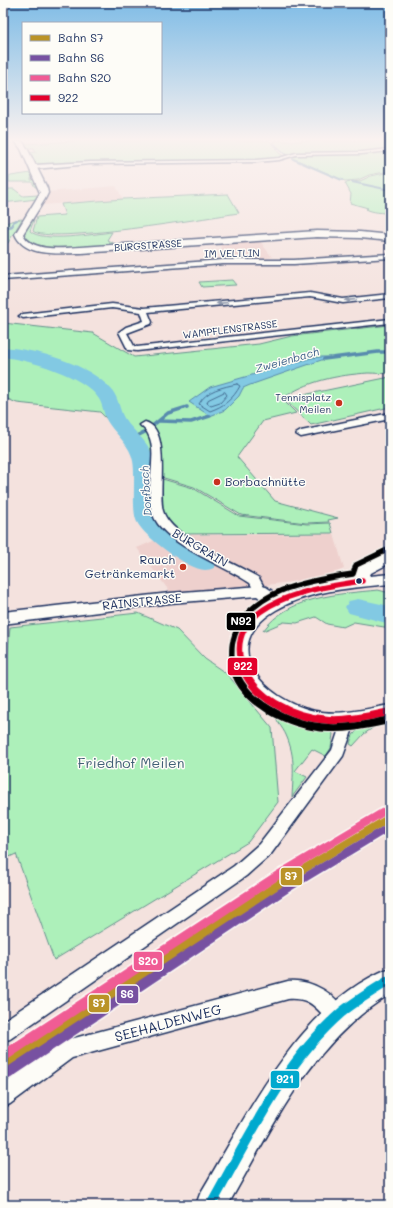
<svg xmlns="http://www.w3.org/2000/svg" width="393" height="1208" font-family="Mali,sans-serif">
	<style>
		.built { fill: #eed0cd }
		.green { fill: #adf0ba; stroke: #64908c }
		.water { fill: #82c9e3; stroke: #598bae }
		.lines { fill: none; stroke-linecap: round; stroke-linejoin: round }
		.shore { stroke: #446d93; stroke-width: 1 }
		.stream-far2 { stroke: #598bae; stroke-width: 2 }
		.stream-far1 { stroke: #598bae; stroke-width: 2.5 }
		.stream { stroke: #598bae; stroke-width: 3.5 }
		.river { fill: #82c9e3; fill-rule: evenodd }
		.street-casing { stroke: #1b2f5e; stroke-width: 3 }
		.secondary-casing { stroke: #1b2f5e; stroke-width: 3 }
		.street { fill: #fdfcf7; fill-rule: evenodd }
		.secondary { fill: #fdfcf7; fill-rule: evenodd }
		.bus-1-far1-casing { stroke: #fdfcf7; stroke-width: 8 }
		.bus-1-casing { stroke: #fdfcf7; stroke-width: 10 }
		.bus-2-casing { stroke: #fdfcf7; stroke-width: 12 }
		.bus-3-far1-casing { stroke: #fdfcf7; stroke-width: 8 }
		.bus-3-casing { stroke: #fdfcf7; stroke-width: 10 }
		.bus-1-far1 { stroke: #e4002b; stroke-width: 5.5 }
		.bus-1 { stroke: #e4002b; stroke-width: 8 }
		.bus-2 { stroke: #00a9ce; stroke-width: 10 }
		.bus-3-far1 { stroke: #000; stroke-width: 5.5 }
		.bus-3 { stroke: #000; stroke-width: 8 }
		.rail-1-casing { stroke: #fdfcf7; stroke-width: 3 }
		.rail-2-casing { stroke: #fdfcf7; stroke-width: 3 }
		.rail-3-casing { stroke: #fdfcf7; stroke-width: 3 }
		.rail-1 { fill: #ba9327; fill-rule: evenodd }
		.rail-2 { fill: #7751a1; fill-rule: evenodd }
		.rail-3 { fill: #f05b94; fill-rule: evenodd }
		.oneway { fill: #8c96aa }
		.poi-dot { fill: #c8321e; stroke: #fdfcf7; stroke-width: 1.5 }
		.bus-dot { fill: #1b2f5e; stroke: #fdfcf7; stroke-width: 1.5 }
		.labels { text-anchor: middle; stroke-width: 3; stroke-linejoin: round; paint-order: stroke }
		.far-street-label { font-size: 10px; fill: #1b2f5e; stroke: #fdfcf7 }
		.far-poi-label { font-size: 10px; fill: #1b2f5e; stroke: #fdfcf7; text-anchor: end }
		.far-water-label { font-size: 11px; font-style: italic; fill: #3a5d86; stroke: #fdfcf7 }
		.poi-label { font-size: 12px; fill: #1b2f5e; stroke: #fdfcf7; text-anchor: start }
		.street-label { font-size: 12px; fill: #1b2f5e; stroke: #fdfcf7 }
		.near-park-label { font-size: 14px; fill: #405f75; stroke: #fdfcf7 }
		.near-street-label { font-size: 14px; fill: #1b2f5e; stroke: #fdfcf7 }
		.line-badge { stroke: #fdfcf7; stroke-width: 1.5 }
		.badge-label { font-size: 11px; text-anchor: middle; font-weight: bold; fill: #fff }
	</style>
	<rect width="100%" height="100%" fill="#f4e2de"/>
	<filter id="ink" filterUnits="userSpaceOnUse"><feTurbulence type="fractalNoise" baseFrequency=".025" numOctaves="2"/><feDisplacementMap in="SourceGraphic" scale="8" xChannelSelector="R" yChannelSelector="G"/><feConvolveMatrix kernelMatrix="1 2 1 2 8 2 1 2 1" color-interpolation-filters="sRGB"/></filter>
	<g filter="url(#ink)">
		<path class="built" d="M116,186L123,199L42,205L47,192Z
			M259,240L272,257L261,259L228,260L219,243Z
			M334,534L344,569L325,576L306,580L244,588L170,592L137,548L167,535Z
			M390,810V829L361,844L247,918L3,1086V1057L318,848Z"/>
		<path class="green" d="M76,141H270L279,153L285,157L274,160L103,162L38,166L27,153L36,152L34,148H27L24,144Z
			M273,141H390V171L369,175L358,180L345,181L290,157L296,154C283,155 281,152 273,141Z
			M390,172V214C381,212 374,213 366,209L368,208L350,203L351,194L345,183L360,181L371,176Z
			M31,173L34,178H31V180H35L38,187H35L32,182H9V177L11,176Z
			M3,189H14L23,196L38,195L37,199L3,203Z
			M228,194L239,213C210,217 47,245 33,231L37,217L65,215L61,204L123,199Z
			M33,218L34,220L30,231C42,243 95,234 112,232L107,240L119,246C98,247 45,254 29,243C26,241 25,238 23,235Z
			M22,219L8,243L3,244V224L14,220Z
			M232,280L236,285L202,287L199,282Z
			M3,323L93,333L134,357L259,344L292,336L390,325V373C383,374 375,373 368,373C338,375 306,381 282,399L296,413L263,421L237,457L275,501L338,518L328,520L329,522L306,523L241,515L194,487L164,478L100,412L17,403L3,397Z
			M390,377V407L311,425L284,399Z
			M159,478L193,488L239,516L307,524L330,523L333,533L182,534L172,527L158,504Z
			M378,590L390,593V628L354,622L343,627L327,624L316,617L297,623L284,622L263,631C288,596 339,594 378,590Z
			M138,613L177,630L205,659L227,674L272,728L278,802L248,842L54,960L16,854L3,860V673L6,672L10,627Z
			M275,713L303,724L330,729L333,734L331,748L326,756L312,749L295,771L307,777L292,797C293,775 296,757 286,735C283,728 275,720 275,713Z
			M373,726L374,727L364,734L353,746L350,744C353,730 360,728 373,726Z"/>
		<path class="water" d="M322,357H330L250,385L243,388L239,396L225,410L210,416L189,402L210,387L311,358Z"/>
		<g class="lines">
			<path class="shore" d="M237,384L240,386C233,399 224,406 210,411L199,404C206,390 223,387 237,384Z
				M225,392L227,395L220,403L211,406L207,403L208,400Z"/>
			<path class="stream-far2" d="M273,143L286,155
				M293,159L342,180
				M352,182L390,190
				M9,227L13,225V222L17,220"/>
			<path class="stream-far1" d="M3,229L12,226"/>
			<path class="stream" d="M324,359L378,352H390
				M159,421L191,422L210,416
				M151,427L168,413L187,407
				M133,438L145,432"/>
			<path class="river" d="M3,347C38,350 88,363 112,390C119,399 119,409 124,418C133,432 148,440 153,457C159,478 155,500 159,521L175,535L214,558L217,563L214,568C211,569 208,570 205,570C189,570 143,536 137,522C131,510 136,477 133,461C130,445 118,437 109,424C103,416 104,407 99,399C84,375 29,360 3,357Z
				M358,599L390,606V624L349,613L345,607L349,601Z"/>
			<g class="street-casing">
				<path id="street" d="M390,149V151L361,154L296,155L279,160L256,162L90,164L34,169L31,167L34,165L90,162L256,160L279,158L296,153L361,152Z
					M390,254V258L294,264H223L3,280V276L223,260H294Z
					M310,293L343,299L390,294V298L343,303L310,297L148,312L152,322L151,324L127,333L134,346L137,347L390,319V323L137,351L128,350L119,332L126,327L144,321L141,312L112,308L23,318L19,316L23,314L112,304L144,308Z
					M390,413V419L301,437L296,434L301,431Z
					M145,422C172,429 157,491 163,511C171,538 235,563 259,578L266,591L264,594H256L250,583C223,565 177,549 158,524C139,498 161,457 148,434C147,431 143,428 140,425Z
					M349,715L354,716L356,720L343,756L271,854L246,876L10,1039L3,1041V1021L234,866L259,844L332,750L342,720L344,716Z
					M288,981C311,979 338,994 347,1016L345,1023L338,1025C316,1016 318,997 288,999L72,1058L10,1104L3,1107V1085L60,1043L67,1040Z"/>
			</g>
			<g class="secondary-casing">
				<path id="secondary" d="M15,141H22L27,148L47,188L48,193L45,199L23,234C32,253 64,248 81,247L317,231L360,232L390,235V241L360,238L317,237L81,253C59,253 25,258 15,234L40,193L21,149Z
					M390,552V563L369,574L370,576L390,574V584C351,588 310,590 276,610C214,647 265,701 315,711C340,716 365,709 390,705V719C365,724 339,730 314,725C293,720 270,712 253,698C218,667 226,624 265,602L257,596L170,603L3,624V612L170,593L260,586L266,587L278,595L319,583L353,577C353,574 352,571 355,568C362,562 381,555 390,552Z
					M390,968V994C310,1043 273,1127 228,1205H196L200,1194C248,1114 299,1004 390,968Z"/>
			</g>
			<use href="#street" class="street"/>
			<use href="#secondary" class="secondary"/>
			<g class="bus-1-far1-casing">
				<path id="bus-1-far1" d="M241,662C226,600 320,587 362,581"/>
			</g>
			<g class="bus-1-casing">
				<path id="bus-1" d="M241,661C250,698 294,718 329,720C350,721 370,716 390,712"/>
			</g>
			<g class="bus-2-casing">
				<path id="bus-2" d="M211,1205C249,1138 283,1063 342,1012C357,1000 374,990 390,980"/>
			</g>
			<g class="bus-3-far1-casing">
				<path id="bus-3-far1" d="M232,662C232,655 231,648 233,641C245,590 310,580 353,574L356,565L387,550"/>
			</g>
			<g class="bus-3-casing">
				<path id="bus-3" d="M232,661C239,703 291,726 329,728C350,729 370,724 390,720"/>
			</g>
			<use href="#bus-1-far1" class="bus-1-far1"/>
			<use href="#bus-1" class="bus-1"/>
			<use href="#bus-2" class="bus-2"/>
			<use href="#bus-3-far1" class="bus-3-far1"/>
			<use href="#bus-3" class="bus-3"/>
			<g class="rail-1-casing">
				<path id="rail-1" d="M390,813V822L285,885L3,1073V1060L279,879Z"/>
			</g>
			<g class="rail-2-casing">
				<path id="rail-2" d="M390,822V831L289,892L11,1078L7,1080L3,1078V1070L283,886Z"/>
			</g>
			<g class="rail-3-casing">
				<path id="rail-3" d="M386,806L389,807V813L281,878L3,1063V1050L275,872Z"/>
			</g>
			<use href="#rail-1" class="rail-1"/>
			<use href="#rail-2" class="rail-2"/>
			<use href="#rail-3" class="rail-3"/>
		</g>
		<defs><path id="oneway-solid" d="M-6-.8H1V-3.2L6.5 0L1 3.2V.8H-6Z"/></defs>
		<g class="oneway">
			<use href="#oneway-solid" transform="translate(351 300) rotate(175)"/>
			<use href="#oneway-solid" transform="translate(222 303) rotate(175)"/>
		</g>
	</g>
	<linearGradient id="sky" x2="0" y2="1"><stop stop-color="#7fbce6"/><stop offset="0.45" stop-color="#faf2f0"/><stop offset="1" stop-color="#faf2f0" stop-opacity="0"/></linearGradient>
	<rect width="393" height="310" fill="url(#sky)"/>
	<g class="poi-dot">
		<circle cx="339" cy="403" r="4"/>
		<circle cx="217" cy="482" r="4"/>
		<circle cx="183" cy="567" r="4"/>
	</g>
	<circle class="bus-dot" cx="359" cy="581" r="3.5"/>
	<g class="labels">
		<g class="far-street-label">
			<text transform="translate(148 245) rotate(-4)" y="4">BURGSTRASSE</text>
			<text transform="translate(232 253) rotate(-1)" y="4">IM VELTLIN</text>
			<text transform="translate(230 329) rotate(-7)" y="4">WAMPFLENSTRASSE</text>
		</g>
		<g class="far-poi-label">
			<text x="331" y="401">Tennisplatz<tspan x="331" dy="12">Meilen</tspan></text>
		</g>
		<g class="far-water-label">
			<text transform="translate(287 360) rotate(-16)" y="4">Zweienbach</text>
			<text transform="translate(146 491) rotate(-94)" y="4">Dorfbach</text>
		</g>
		<g class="poi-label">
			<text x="225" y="486">Borbachnütte</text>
			<text x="175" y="564" text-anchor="end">Rauch<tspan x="175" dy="14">Getränkemarkt</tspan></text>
		</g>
		<g class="street-label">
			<text transform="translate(200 548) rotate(31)" y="4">BURGRAIN</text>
			<text transform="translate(142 602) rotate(-6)" y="4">RAINSTRASSE</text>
		</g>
		<g class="near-park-label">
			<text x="131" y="768">Friedhof Meilen</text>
		</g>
		<g class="near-street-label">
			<text transform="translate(168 1023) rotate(-15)" y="5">SEEHALDENWEG</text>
		</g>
	</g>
	<g class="line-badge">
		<rect x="226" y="612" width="30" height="19" rx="4" fill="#000"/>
		<rect x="227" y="657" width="31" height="19" rx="4" fill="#e4002b"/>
		<rect x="280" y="867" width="23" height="19" rx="4" fill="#ba9327"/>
		<rect x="133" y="951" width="30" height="20" rx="4" fill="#f05b94"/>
		<rect x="116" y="985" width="23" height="19" rx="4" fill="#7751a1"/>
		<rect x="88" y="994" width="22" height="19" rx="4" fill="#ba9327"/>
		<rect x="270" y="1070" width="30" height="19" rx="4" fill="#00a9ce"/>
	</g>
	<g class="badge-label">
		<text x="241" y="625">N92</text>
		<text x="243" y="670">922</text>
		<text x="291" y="880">S7</text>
		<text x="148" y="965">S20</text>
		<text x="127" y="998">S6</text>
		<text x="99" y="1007">S7</text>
		<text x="285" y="1083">921</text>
	</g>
	<rect width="393" height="1208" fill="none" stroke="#fdfcf7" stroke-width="16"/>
	<rect x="8" y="8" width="377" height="1192" fill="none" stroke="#1b2f5e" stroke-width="1.5" filter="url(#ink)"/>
	<rect x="22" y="22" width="140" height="92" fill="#fdfcf7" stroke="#a3aaba"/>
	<rect x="30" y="35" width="20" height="6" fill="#ba9327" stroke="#a3aaba"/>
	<text x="58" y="42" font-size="12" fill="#1b2f5e">Bahn S7</text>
	<rect x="30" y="55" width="20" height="6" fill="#7751a1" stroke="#a3aaba"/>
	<text x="58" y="62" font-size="12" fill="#1b2f5e">Bahn S6</text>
	<rect x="30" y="75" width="20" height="6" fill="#f05b94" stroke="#a3aaba"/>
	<text x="58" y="82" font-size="12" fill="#1b2f5e">Bahn S20</text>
	<rect x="30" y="95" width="20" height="6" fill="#e4002b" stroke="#a3aaba"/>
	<text x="58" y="102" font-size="12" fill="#1b2f5e">922</text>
</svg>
